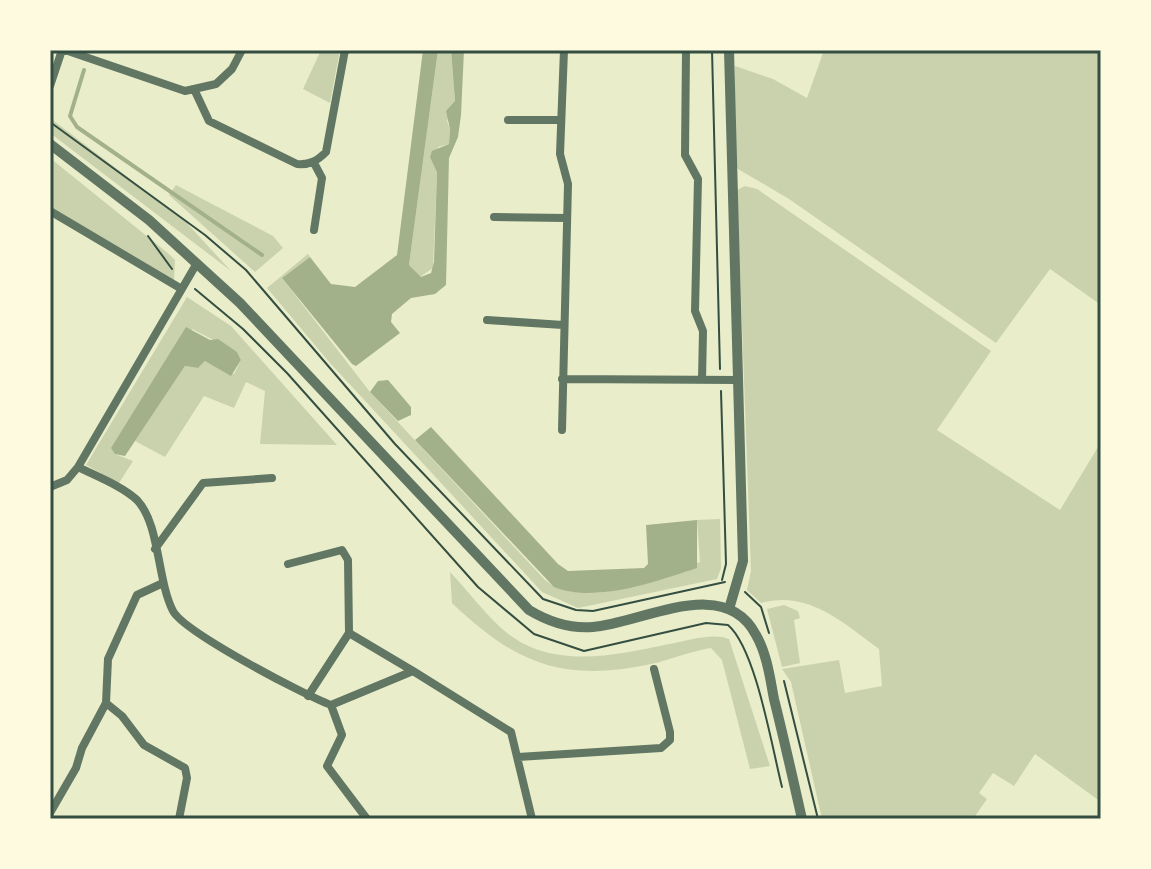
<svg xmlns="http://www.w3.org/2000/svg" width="1151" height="869" font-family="'Noto Sans',sans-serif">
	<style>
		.green { fill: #cad2ad }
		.water { fill: #a3b18a }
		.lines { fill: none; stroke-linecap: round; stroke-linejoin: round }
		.stream { stroke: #a3b18a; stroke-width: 4 }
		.path { stroke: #344e41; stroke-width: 2 }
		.minor { stroke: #617663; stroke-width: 8 }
		.tertiary { stroke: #617663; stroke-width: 10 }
		.neatline { fill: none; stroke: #344e41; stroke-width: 3 }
	</style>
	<rect width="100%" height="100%" fill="#e9edc9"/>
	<path class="green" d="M321,50H340L330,103L303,89Z
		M438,50H451L455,102L447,121L450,129L449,144L438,147L433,268L420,277L409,265Z
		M824,50H1101V305L1050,269L996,343L789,199L738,169L735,165V66L773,79L807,98Z
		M50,118L184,220L231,271L50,133Z
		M50,158L169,254L175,260L174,282L50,211Z
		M176,185L273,236L283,248L255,272L169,195Z
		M745,186L757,189L991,351L937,430L1060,510L1101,442V802L1035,754L1014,786L993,773L979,793L987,799L973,819H822L791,682L782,669L839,660L845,693L882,686L879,649C843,623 809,590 761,603L747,590L751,571L737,190Z
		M308,254L310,257L282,278L370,392L545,580C588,612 655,577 700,562L697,520L720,519L721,568L717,579L578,608L542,592L330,363L267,288Z
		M187,297L231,326L337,445L260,444L265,391L246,382L234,408L204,396L165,457L135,441L185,366L198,368L205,361L234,374L241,360L237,352L192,329L115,454L133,461L119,483L86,465Z
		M450,572C467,590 482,610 500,627C547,671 612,656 669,644C686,641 713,632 729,639L770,766L750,769L722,660L711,648C692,651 675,658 656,663C565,683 518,666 452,603Z
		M784,605L798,611L800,618L794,620L800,663L782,667L767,609Z"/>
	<path class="water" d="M423,50H438L409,265L421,277L431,273L434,262L437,172L430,157L432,151L449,144L450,129L446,111L455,101L451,50H464L461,115L458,137L449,158L446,285L435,294L411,298L392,314L391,322L400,333L356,366L352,364L282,278L310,257L331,284L355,287L397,255Z
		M186,327L210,340L218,339L237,352L241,360L231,376L205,361L198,368L185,366L125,456L115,454L111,448Z
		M388,380L411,407V415L398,421L370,392L378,381Z
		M431,427L558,564L568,571L644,568L648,564L646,525L697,520V568C657,581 595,604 554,587L415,440Z"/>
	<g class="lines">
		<path class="stream" d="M84,70L70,116L77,127L262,255"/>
		<path class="path" d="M712,50L720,369
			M50,122L205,235L246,270L395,444L543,599L576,610L593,611L725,582
			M148,236L172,269
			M195,289L243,329L287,373L478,587L534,634L584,651L706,623L728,625C756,649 772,748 782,787
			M721,391L726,564L722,580
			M745,592L761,607L769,633
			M784,681L818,819"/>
		<path class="minor" d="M65,50L185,91L216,84L232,69L242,50
			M686,50L685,155L698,179L695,311L703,331L702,380
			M50,86L62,50
			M194,89L209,121L297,164C310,165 317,161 326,152L345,50
			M508,120H561
			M50,211L180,288
			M494,217L567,218
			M314,230L322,178L314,163
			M487,320L563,325
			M562,379L738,380
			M562,430L568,184L560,154L564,50
			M78,467C96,476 122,486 137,500C160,524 157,580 173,611C184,632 304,695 331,705L413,671L511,732L532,819
			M50,487L67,480L78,467L197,263
			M155,549L203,483L272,478
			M288,564L342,550L348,560L349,633L308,696
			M349,633L413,671
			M106,703L122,716L144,745L185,768L187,778L179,819
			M331,705L342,735L327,766L367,819
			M518,757L661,748L670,740V732L654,669
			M50,813L76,768L82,748L106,703L108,659L137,595L163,583"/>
		<path class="tertiary" d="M729,50L743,561L729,609
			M50,144L149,220L240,303L529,610C549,622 570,629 593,627C642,623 725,574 756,635C767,654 770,678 774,699C784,739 793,779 802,819"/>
	</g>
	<rect width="1151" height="869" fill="none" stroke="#fefae0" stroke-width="104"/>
	<rect x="52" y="52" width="1047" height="765" class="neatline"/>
</svg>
